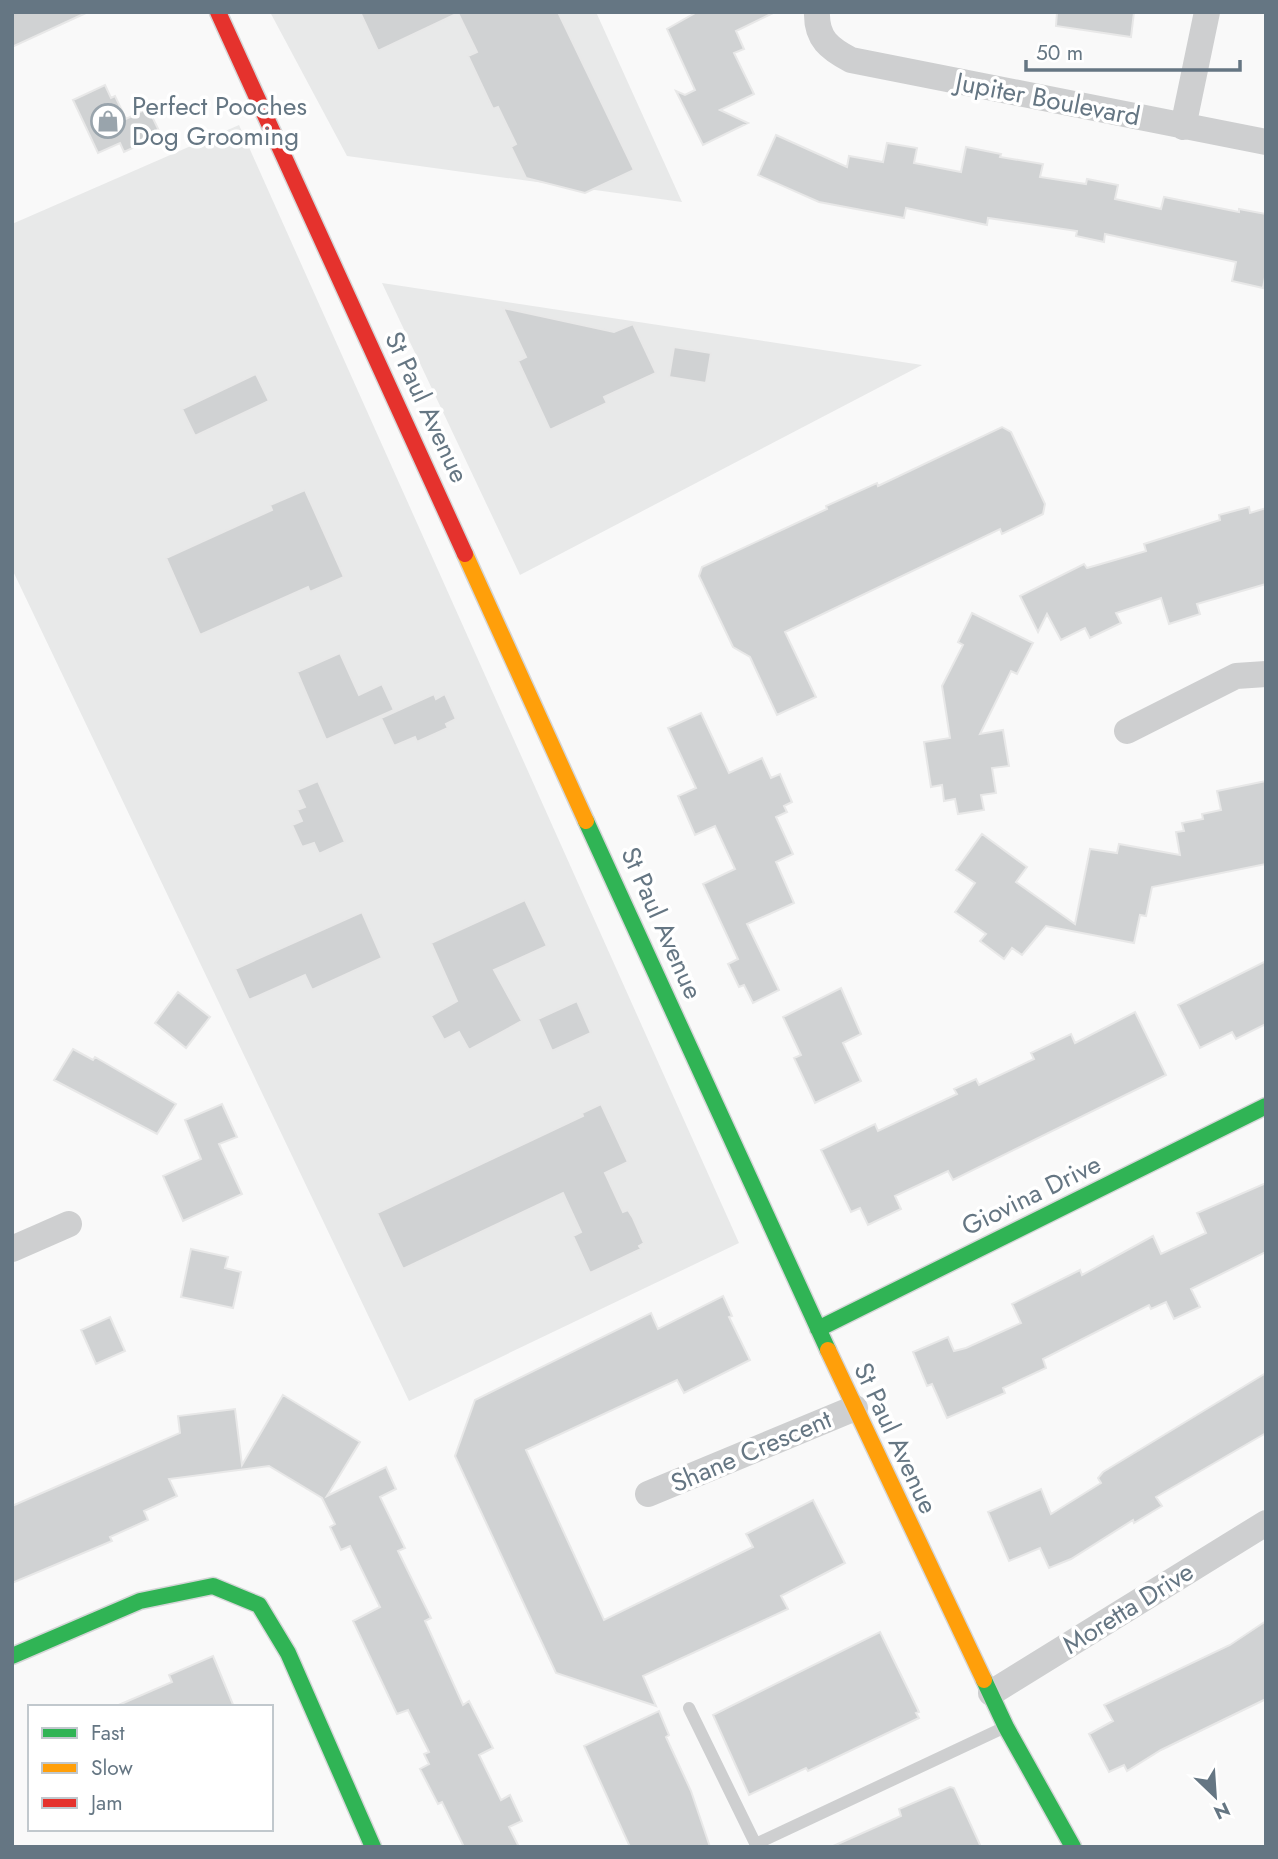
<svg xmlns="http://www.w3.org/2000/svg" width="1278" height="1859" font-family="Jost,sans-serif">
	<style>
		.built { fill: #e8e9e9 }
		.building { fill: #d0d2d3; stroke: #e8e8e8; stroke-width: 2 }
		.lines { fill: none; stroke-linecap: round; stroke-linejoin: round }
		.fast-casing { stroke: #d5d6d7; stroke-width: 19 }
		.slow-casing { stroke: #d5d6d7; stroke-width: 19 }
		.jam-casing { stroke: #d5d6d7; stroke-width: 19 }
		.lane { stroke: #cecfd0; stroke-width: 12 }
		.street { stroke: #cecfd0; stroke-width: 26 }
		.fast { stroke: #30b455; stroke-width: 16 }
		.slow { stroke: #ff9f0a; stroke-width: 16 }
		.jam { stroke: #e5322d; stroke-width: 16 }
		.labels { text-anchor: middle; stroke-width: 7; stroke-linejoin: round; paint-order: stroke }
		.street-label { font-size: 26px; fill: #657683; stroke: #fff }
		.poi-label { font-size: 26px; fill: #657683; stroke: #fff; text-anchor: start }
	</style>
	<rect width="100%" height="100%" fill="#f9f9f9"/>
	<path class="built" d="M270,12H596L682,202L347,156Z
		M239,125L739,1243L409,1401L12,569V224Z
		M382,283L922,365L520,575Z"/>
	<path class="building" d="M12,12H88L12,47Z
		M360,12H558L634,170L585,193L526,178L511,147L516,144L498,107L493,109L468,56L477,52L458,13L378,51Z
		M697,12H775L736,31L744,49L734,53L754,94L720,110L748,123L703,145L676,91L685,95L695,90L667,29Z
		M1057,12H1134L1131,37L1056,26Z
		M105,85L111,98L115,96L126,119L148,108L161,135L124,152L120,143L98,153L73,100Z
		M776,135L847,167L849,156L883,162L887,143L917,148L914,163L961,172L966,147L1001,154L1000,157L1043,164L1040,177L1086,184L1087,179L1118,185L1115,199L1161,209L1164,197L1239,212V209L1266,214V272L1263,288L1232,281L1236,262L1105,234L1104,242L1076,236L1077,231L988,218L987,225L906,208L904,218L819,202L758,175Z
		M503,308L614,332L633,324L656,373L604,397L607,403L550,430L518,361L526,357Z
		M674,347L711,353L706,383L669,377Z
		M256,374L269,401L195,436L182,409Z
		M1002,427L1011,432L1045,504L1043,514L1002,534L1000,529L785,632L816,697L777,715L750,657L733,647L699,576L702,567L827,509L826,506L877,483L878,486Z
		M305,490L344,577L310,592L308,587L200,635L166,558L272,510L270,505Z
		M1249,507L1250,513L1266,508V584L1197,604L1200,614L1169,624L1161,598L1116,613L1121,623L1090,638L1085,628L1061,640L1047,614L1038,632L1020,596L1084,564L1087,568L1146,551L1144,544L1220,520L1219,515Z
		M972,613L1033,643L1017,674L1011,671L980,734L1003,730L1009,766L992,768L996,793L981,795L984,810L958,814L955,799L944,801L942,785L931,787L924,742L950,738L942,686L963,645L958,642Z
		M340,653L359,695L382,684L394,710L326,740L297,672Z
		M434,694L436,699L445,694L456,719L446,724L448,728L417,742L415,737L394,746L381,718Z
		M701,713L729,773L762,758L771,778L780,774L792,802L784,806L787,812L776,817L793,854L776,862L794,903L747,924L779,990L753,1003L744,985L739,987L728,964L738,959L703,884L735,869L715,826L695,835L678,796L696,788L668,728Z
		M318,781L345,842L319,854L314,843L302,847L292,825L302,821L297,810L305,807L297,790Z
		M1266,781V864L1152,887L1146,916L1140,915L1134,943L1046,926L1022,955L1012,948L1004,959L980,941L986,934L955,912L975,883L956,870L982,834L1027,867L1016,882L1075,924L1090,849L1117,853L1119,844L1180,855L1176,832L1184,831L1182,823L1203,819L1202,814L1221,810L1217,791Z
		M525,900L547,946L494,970L522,1021L469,1050L459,1032L444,1040L431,1016L457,1001L431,943Z
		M362,912L382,958L312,990L305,975L249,1000L235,969Z
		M1266,961V1024L1236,1039L1232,1032L1200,1048L1178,1005Z
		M841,988L861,1034L843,1043L861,1081L815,1103L794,1058L801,1055L783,1017Z
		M178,992L210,1017L186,1048L155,1023Z
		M577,1001L591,1033L552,1051L538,1019Z
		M1135,1012L1166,1075L953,1180L948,1171L895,1196L901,1209L868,1225L860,1208L851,1212L821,1150L875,1124L878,1131L957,1094L954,1089L976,1079L979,1085L1034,1059L1031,1053L1071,1034L1075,1043Z
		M73,1049L93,1060L95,1057L176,1104L157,1134L54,1080Z
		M222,1104L237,1137L219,1144L242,1194L183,1221L163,1176L201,1159L185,1120Z
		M601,1104L628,1162L605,1173L623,1212L628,1210L633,1218L644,1243L639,1246L641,1249L590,1273L573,1236L581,1232L563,1193L403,1269L377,1213L583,1116L582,1113Z
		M1266,1183V1252L1191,1289L1200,1307L1174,1319L1166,1302L1151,1309L1149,1305L1043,1359L1046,1368L1003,1388L1005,1393L947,1418L932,1384L927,1386L913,1352L948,1337L954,1351L966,1348L1021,1323L1012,1304L1080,1270L1082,1275L1153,1236L1161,1254L1206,1233L1197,1213Z
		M191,1249L228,1257L225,1268L241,1272L233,1308L181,1297Z
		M723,1296L732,1316L729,1317L750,1360L684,1393L677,1380L526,1450L604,1620L753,1547L746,1534L813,1500L845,1563L781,1596L788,1609L643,1676L656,1706L556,1673L455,1456L475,1400L651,1313L658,1329Z
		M110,1317L125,1351L96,1364L81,1330Z
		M1266,1373V1433L1156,1497L1162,1506L1134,1523L1133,1520L1071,1559L1049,1568L1040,1548L1009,1561L988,1512L1041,1489L1051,1514L1101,1483L1098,1478L1103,1472Z
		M283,1395L360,1442L327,1496L386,1467L396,1489L380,1497L405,1548L398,1551L431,1618L425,1621L463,1705L469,1701L493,1748L479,1755L501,1800L510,1795L522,1821L509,1827L519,1847H464L442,1802L438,1804L420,1769L429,1764L424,1754L429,1752L408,1710L397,1714L353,1621L380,1607L350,1546L341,1550L330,1527L335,1524L322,1498L269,1466L169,1479L177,1496L144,1511L148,1520L110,1537L112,1541L12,1583V1506L180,1433L178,1416L235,1409L242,1465Z
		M1266,1621V1699L1161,1750L1127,1771L1124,1765L1109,1772L1089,1734L1113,1721L1104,1705L1230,1645Z
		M880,1632L919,1712L916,1713L919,1718L808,1771L806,1768L749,1795L713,1715Z
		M213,1656L234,1707H114L172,1682L169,1675Z
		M659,1711L669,1735L666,1737L691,1791L710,1847H630L584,1746Z
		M950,1787L954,1788L981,1847H831L901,1816L899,1809Z"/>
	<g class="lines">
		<g class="fast-casing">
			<path id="fast" d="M586,821L828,1350
				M818,1329L1266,1106
				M12,1656L140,1601L213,1586L259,1605L288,1653L373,1847
				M984,1680L1006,1727L1073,1847"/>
		</g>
		<g class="slow-casing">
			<path id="slow" d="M465,554L586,821
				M828,1350L984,1680"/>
		</g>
		<g class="jam-casing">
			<path id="jam" d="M218,12L465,554"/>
		</g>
		<path class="lane" d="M689,1708L757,1847
			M756,1844L1003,1728"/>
		<path class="street" d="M817,12C816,39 830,49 851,60L1266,142
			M1183,127L1207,12
			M1127,731L1236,676L1266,674
			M12,1249L69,1224
			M648,1494L855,1408
			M991,1693L1266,1523"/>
		<use href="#fast" class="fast"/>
		<use href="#slow" class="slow"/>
		<use href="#jam" class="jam"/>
	</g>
	<defs>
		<g id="shop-ring" transform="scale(1.75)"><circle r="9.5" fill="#fff" stroke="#99a4ac" stroke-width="1.5"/><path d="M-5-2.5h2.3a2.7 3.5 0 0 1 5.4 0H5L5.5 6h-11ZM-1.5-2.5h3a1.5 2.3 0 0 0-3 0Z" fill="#99a4ac"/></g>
	</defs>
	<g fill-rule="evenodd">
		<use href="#shop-ring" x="108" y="121"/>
	</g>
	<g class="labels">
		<g class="street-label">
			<text transform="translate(1048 99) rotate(11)" y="9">Jupiter Boulevard</text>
			<text transform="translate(427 407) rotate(65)" y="9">St Paul Avenue</text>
			<text transform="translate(662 923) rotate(66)" y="9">St Paul Avenue</text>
			<text transform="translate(1031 1195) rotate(-26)" y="9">Giovina Drive</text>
			<text transform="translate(896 1438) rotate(65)" y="9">St Paul Avenue</text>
			<text transform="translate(751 1451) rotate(-23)" y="9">Shane Crescent</text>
			<text transform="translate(1128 1608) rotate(-32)" y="9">Moretta Drive</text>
		</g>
		<g class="poi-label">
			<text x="132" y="115">Perfect Pooches<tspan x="132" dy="30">Dog Grooming</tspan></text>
		</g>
	</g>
	<rect width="1278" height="1859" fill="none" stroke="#657683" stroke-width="28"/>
	<rect x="28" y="1705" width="245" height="126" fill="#ffffff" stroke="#c1c8cd" stroke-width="2"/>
	<rect x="42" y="1728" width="35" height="10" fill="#30b455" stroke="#c1c8cd" stroke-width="2"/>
	<text x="91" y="1740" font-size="21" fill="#657683">Fast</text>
	<rect x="42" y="1763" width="35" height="10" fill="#ff9f0a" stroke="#c1c8cd" stroke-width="2"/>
	<text x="91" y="1775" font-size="21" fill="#657683">Slow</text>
	<rect x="42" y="1798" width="35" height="10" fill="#e5322d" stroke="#c1c8cd" stroke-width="2"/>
	<text x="91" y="1810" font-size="21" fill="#657683">Jam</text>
	<g transform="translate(1215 1796) rotate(155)" stroke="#ffffff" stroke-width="5" paint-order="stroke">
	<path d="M0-5L12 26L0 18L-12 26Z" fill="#657683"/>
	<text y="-10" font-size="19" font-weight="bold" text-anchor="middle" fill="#657683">N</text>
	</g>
	<path d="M1026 60v10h214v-10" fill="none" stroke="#657683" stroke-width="3.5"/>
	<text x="1036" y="60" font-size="21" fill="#657683" stroke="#ffffff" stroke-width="5" paint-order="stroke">50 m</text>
</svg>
